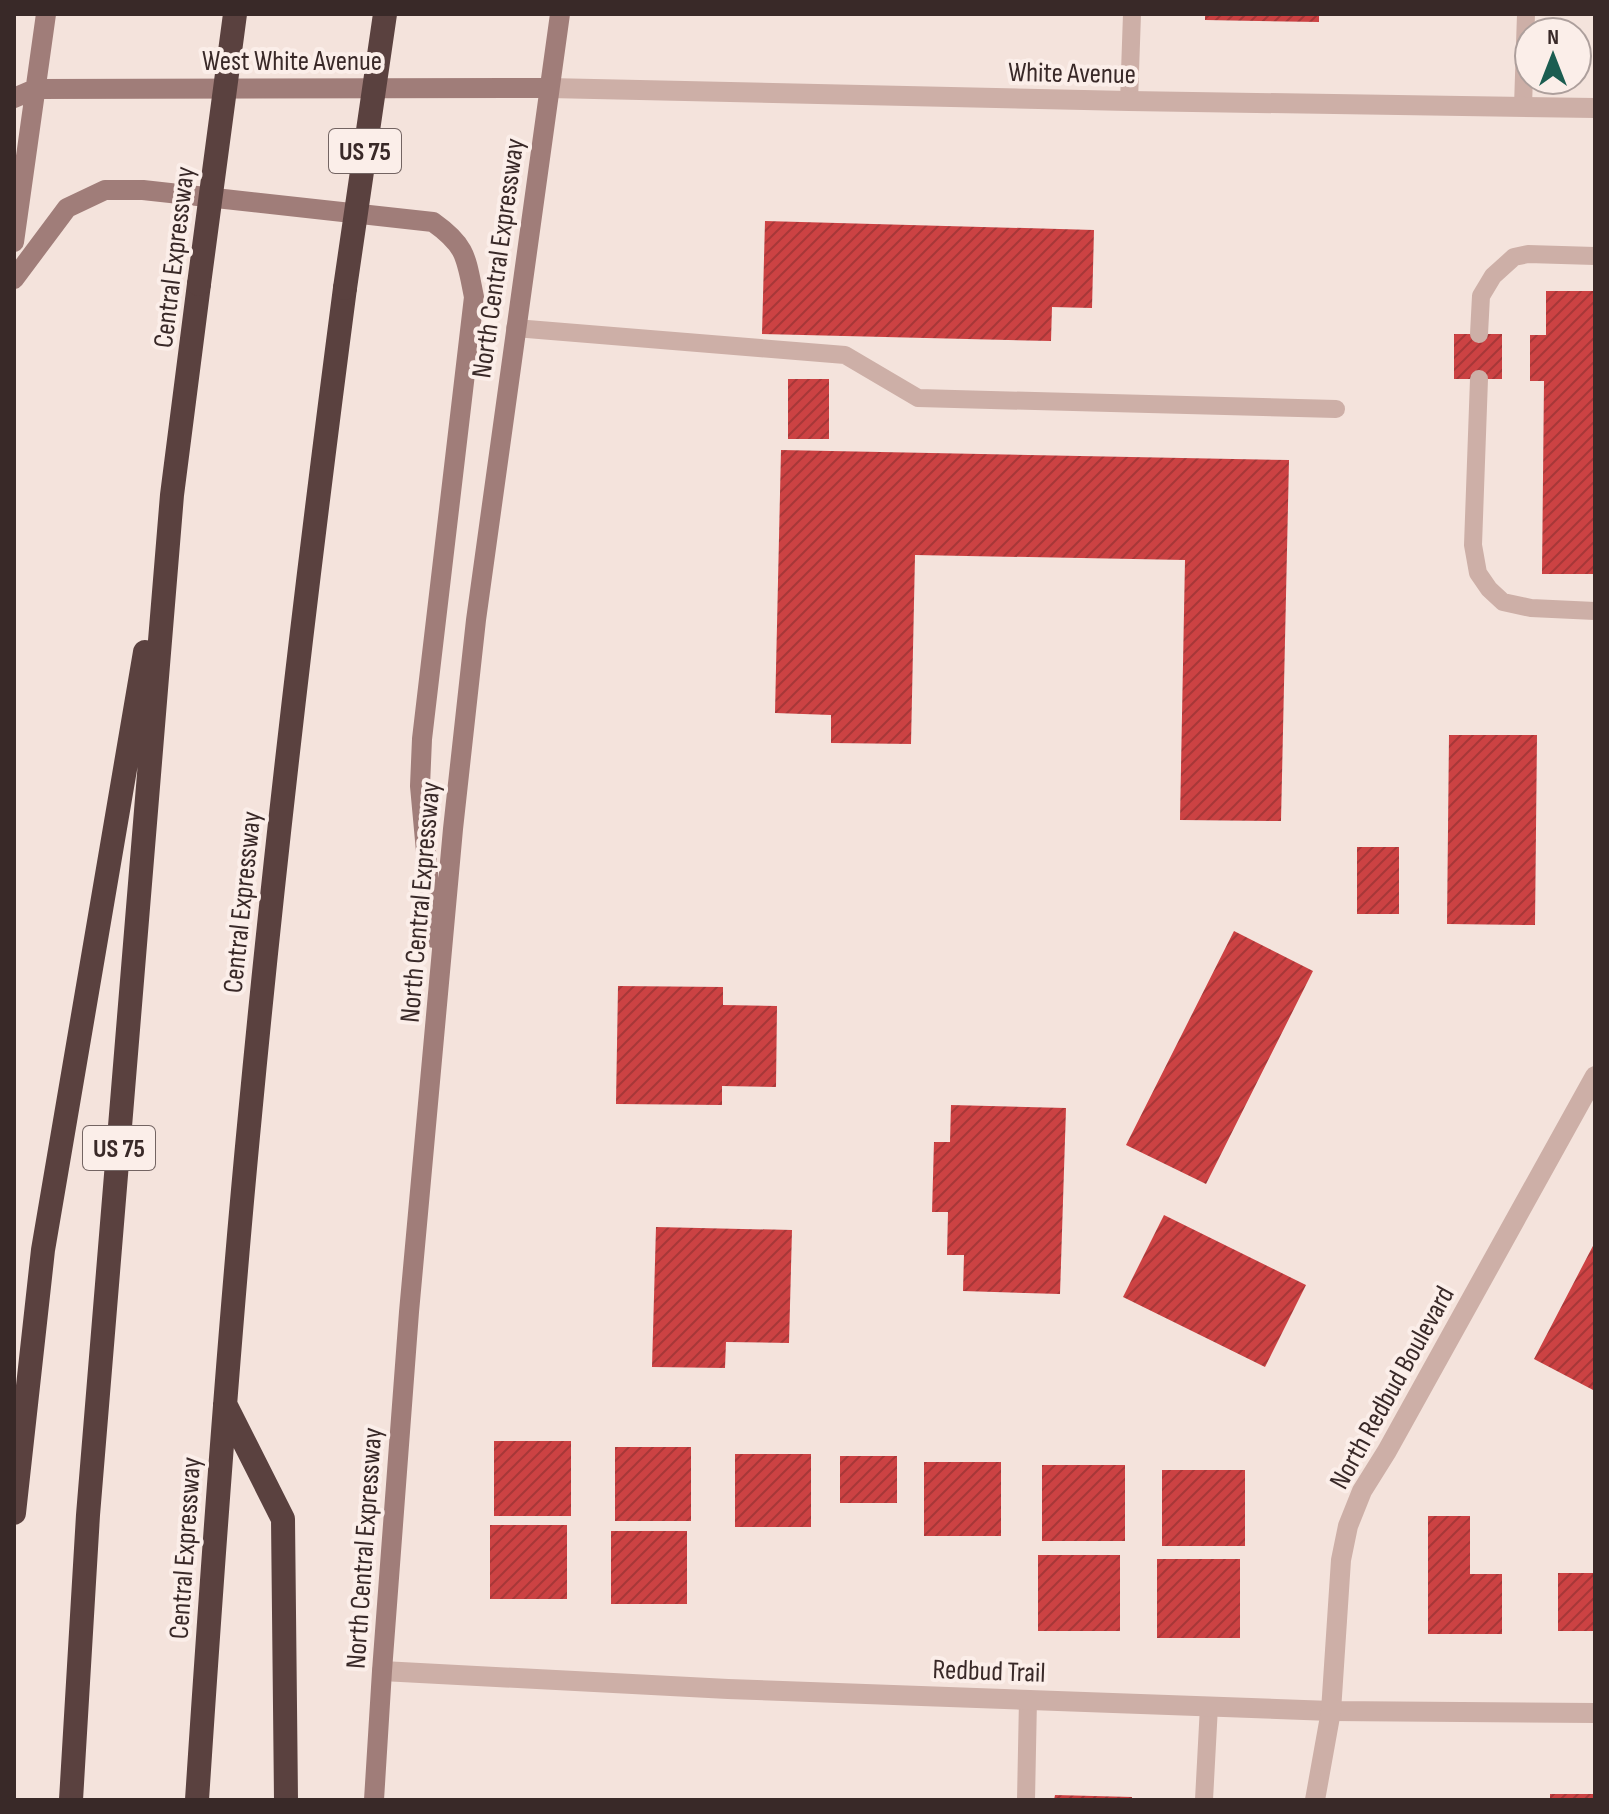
<svg xmlns="http://www.w3.org/2000/svg" width="1609" height="1814" font-family="'Sofia Sans Condensed',sans-serif">
	<style>
		.building { fill: url(#building-hatch) }
		.lines { fill: none; stroke-linecap: round; stroke-linejoin: round }
		.service { stroke: #cdafa7; stroke-width: 18 }
		.minor { stroke: #cdafa7; stroke-width: 20 }
		.tertiary { stroke: #cdafa7; stroke-width: 20 }
		.secondary { stroke: #a07d79; stroke-width: 20 }
		.motorway { stroke: #5a413f; stroke-width: 24 }
		.motorway-bridge { stroke: #5a413f; stroke-width: 24 }
		.labels { text-anchor: middle; stroke-width: 8; stroke-linejoin: round; paint-order: stroke }
		.shield { fill: #fbeee9; stroke: #736462; stroke-width: 2 }
		.shield-label { font-size: 26px; font-weight: bold; fill: #392928 }
		.street-label { font-size: 28px; fill: #392928; stroke: #fbeee9 }
	</style>
	<defs>
		<pattern id="building-hatch" width="6" height="6" patternUnits="userSpaceOnUse" patternTransform="scale(2)"><rect width="6" height="6" fill="#cc4243"/><path d="M-1 1l2-2M0 6l6-6M5 7l2-2" fill="none" stroke="#a73738"/></pattern>
	</defs>
	<rect width="100%" height="100%" fill="#f4e3dc"/>
	<path class="building" d="M1205,14H1319V22L1205,20Z
		M765,221L1094,230L1092,308L1052,307L1051,341L762,334Z
		M1546,291H1595V574H1542L1544,381H1530V335H1546Z
		M1454,334H1502V379H1454Z
		M788,379H829V439H788Z
		M781,450L1289,460L1281,821L1180,820L1185,560L915,555L911,744L831,743V715L775,713Z
		M1449,735H1537L1535,925L1447,924Z
		M1357,847H1399V914H1357Z
		M1234,931L1313,971L1206,1184L1126,1145Z
		M618,986L723,987V1005L777,1006L776,1087L722,1086V1105L616,1104Z
		M951,1105L1066,1108L1060,1294L963,1291L964,1255H947L948,1212H932L934,1142H950Z
		M1164,1215L1306,1285L1265,1367L1123,1297Z
		M656,1227L792,1230L789,1343L726,1342L725,1368L652,1367Z
		M1595,1242V1391L1534,1359Z
		M494,1441H571V1516H494Z
		M615,1447H691V1521H615Z
		M735,1454H811V1527H735Z
		M840,1456H897V1503H840Z
		M924,1462H1001V1536H924Z
		M1042,1465H1125V1541H1042Z
		M1162,1470H1245V1546H1162Z
		M1428,1516H1470V1574H1502V1634H1428Z
		M490,1525H567V1599H490Z
		M611,1531H687V1604H611Z
		M1038,1555H1120V1631H1038Z
		M1157,1559H1240V1638H1157Z
		M1558,1573H1595V1631H1558Z
		M1550,1794H1595V1800H1550Z
		M1055,1795L1132,1797V1800H1054Z"/>
	<g class="lines">
		<path class="service" d="M1129,101L1132,14
			M1523,106L1526,14
			M515,328L845,355L918,398L1336,409
			M1479,334L1481,296L1493,276L1514,257L1528,254L1595,256
			M1479,379L1473,545L1478,573L1489,589L1503,602L1531,608L1595,611
			M1026,1800L1028,1699
			M1204,1800L1209,1706"/>
		<path class="minor" d="M382,1671L728,1689L1331,1711L1595,1713"/>
		<path class="tertiary" d="M549,88L1129,101L1595,108
			M1315,1800L1331,1711L1341,1560L1348,1526L1362,1491L1387,1451L1595,1076"/>
		<path class="secondary" d="M14,98L35,89L549,88
			M14,242L46,14
			M14,279L67,208L105,190H143L433,222C467,246 466,258 474,297L422,739L420,786L434,938
			M374,1800L382,1671L409,1312L453,829L476,620L560,14"/>
		<path class="motorway" d="M225,1404L283,1519L286,1800
			M14,1513L43,1250L145,652
			M71,1800L88,1515L172,495L199,284
			M197,1800C212,1571 228,1343 250,1115C276,839 309,563 345,288"/>
		<path class="motorway-bridge" d="M199,284L235,14
			M345,288L385,14"/>
	</g>
	<g class="labels">
		<g class="shield">
			<rect x="329" y="129" width="72" height="44" rx="6"/>
			<rect x="83" y="1126" width="72" height="44" rx="6"/>
		</g>
		<g class="shield-label">
			<text x="365" y="160">US 75</text>
			<text x="119" y="1157">US 75</text>
		</g>
		<g class="street-label">
			<text x="292" y="70">West White Avenue</text>
			<text transform="translate(1072 72) rotate(1)" y="10">White Avenue</text>
			<text transform="translate(173 257) rotate(-83)" y="10">Central Expressway</text>
			<text transform="translate(497 258) rotate(-82)" y="10">North Central Expressway</text>
			<text transform="translate(241 902) rotate(-84)" y="10">Central Expressway</text>
			<text transform="translate(419 902) rotate(-85)" y="10">North Central Expressway</text>
			<text transform="translate(1391 1387) rotate(-61)" y="10">North Redbud Boulevard</text>
			<text transform="translate(184 1548) rotate(-86)" y="10">Central Expressway</text>
			<text transform="translate(363 1548) rotate(-86)" y="10">North Central Expressway</text>
			<text transform="translate(989 1670) rotate(2)" y="10">Redbud Trail</text>
		</g>
	</g>
	<rect width="1609" height="1814" fill="none" stroke="#392928" stroke-width="32"/>
	<g transform="translate(1553 56)"><circle r="38" fill="#fbeee9" stroke="#ad9f9c" stroke-width="2"/>
	<path d="M0-6L14 30L0 20L-14 30Z" fill="#1b5d51"/>
	<text y="-12" font-size="22" font-weight="bold" text-anchor="middle" fill="#392928">N</text>
	</g>
</svg>
